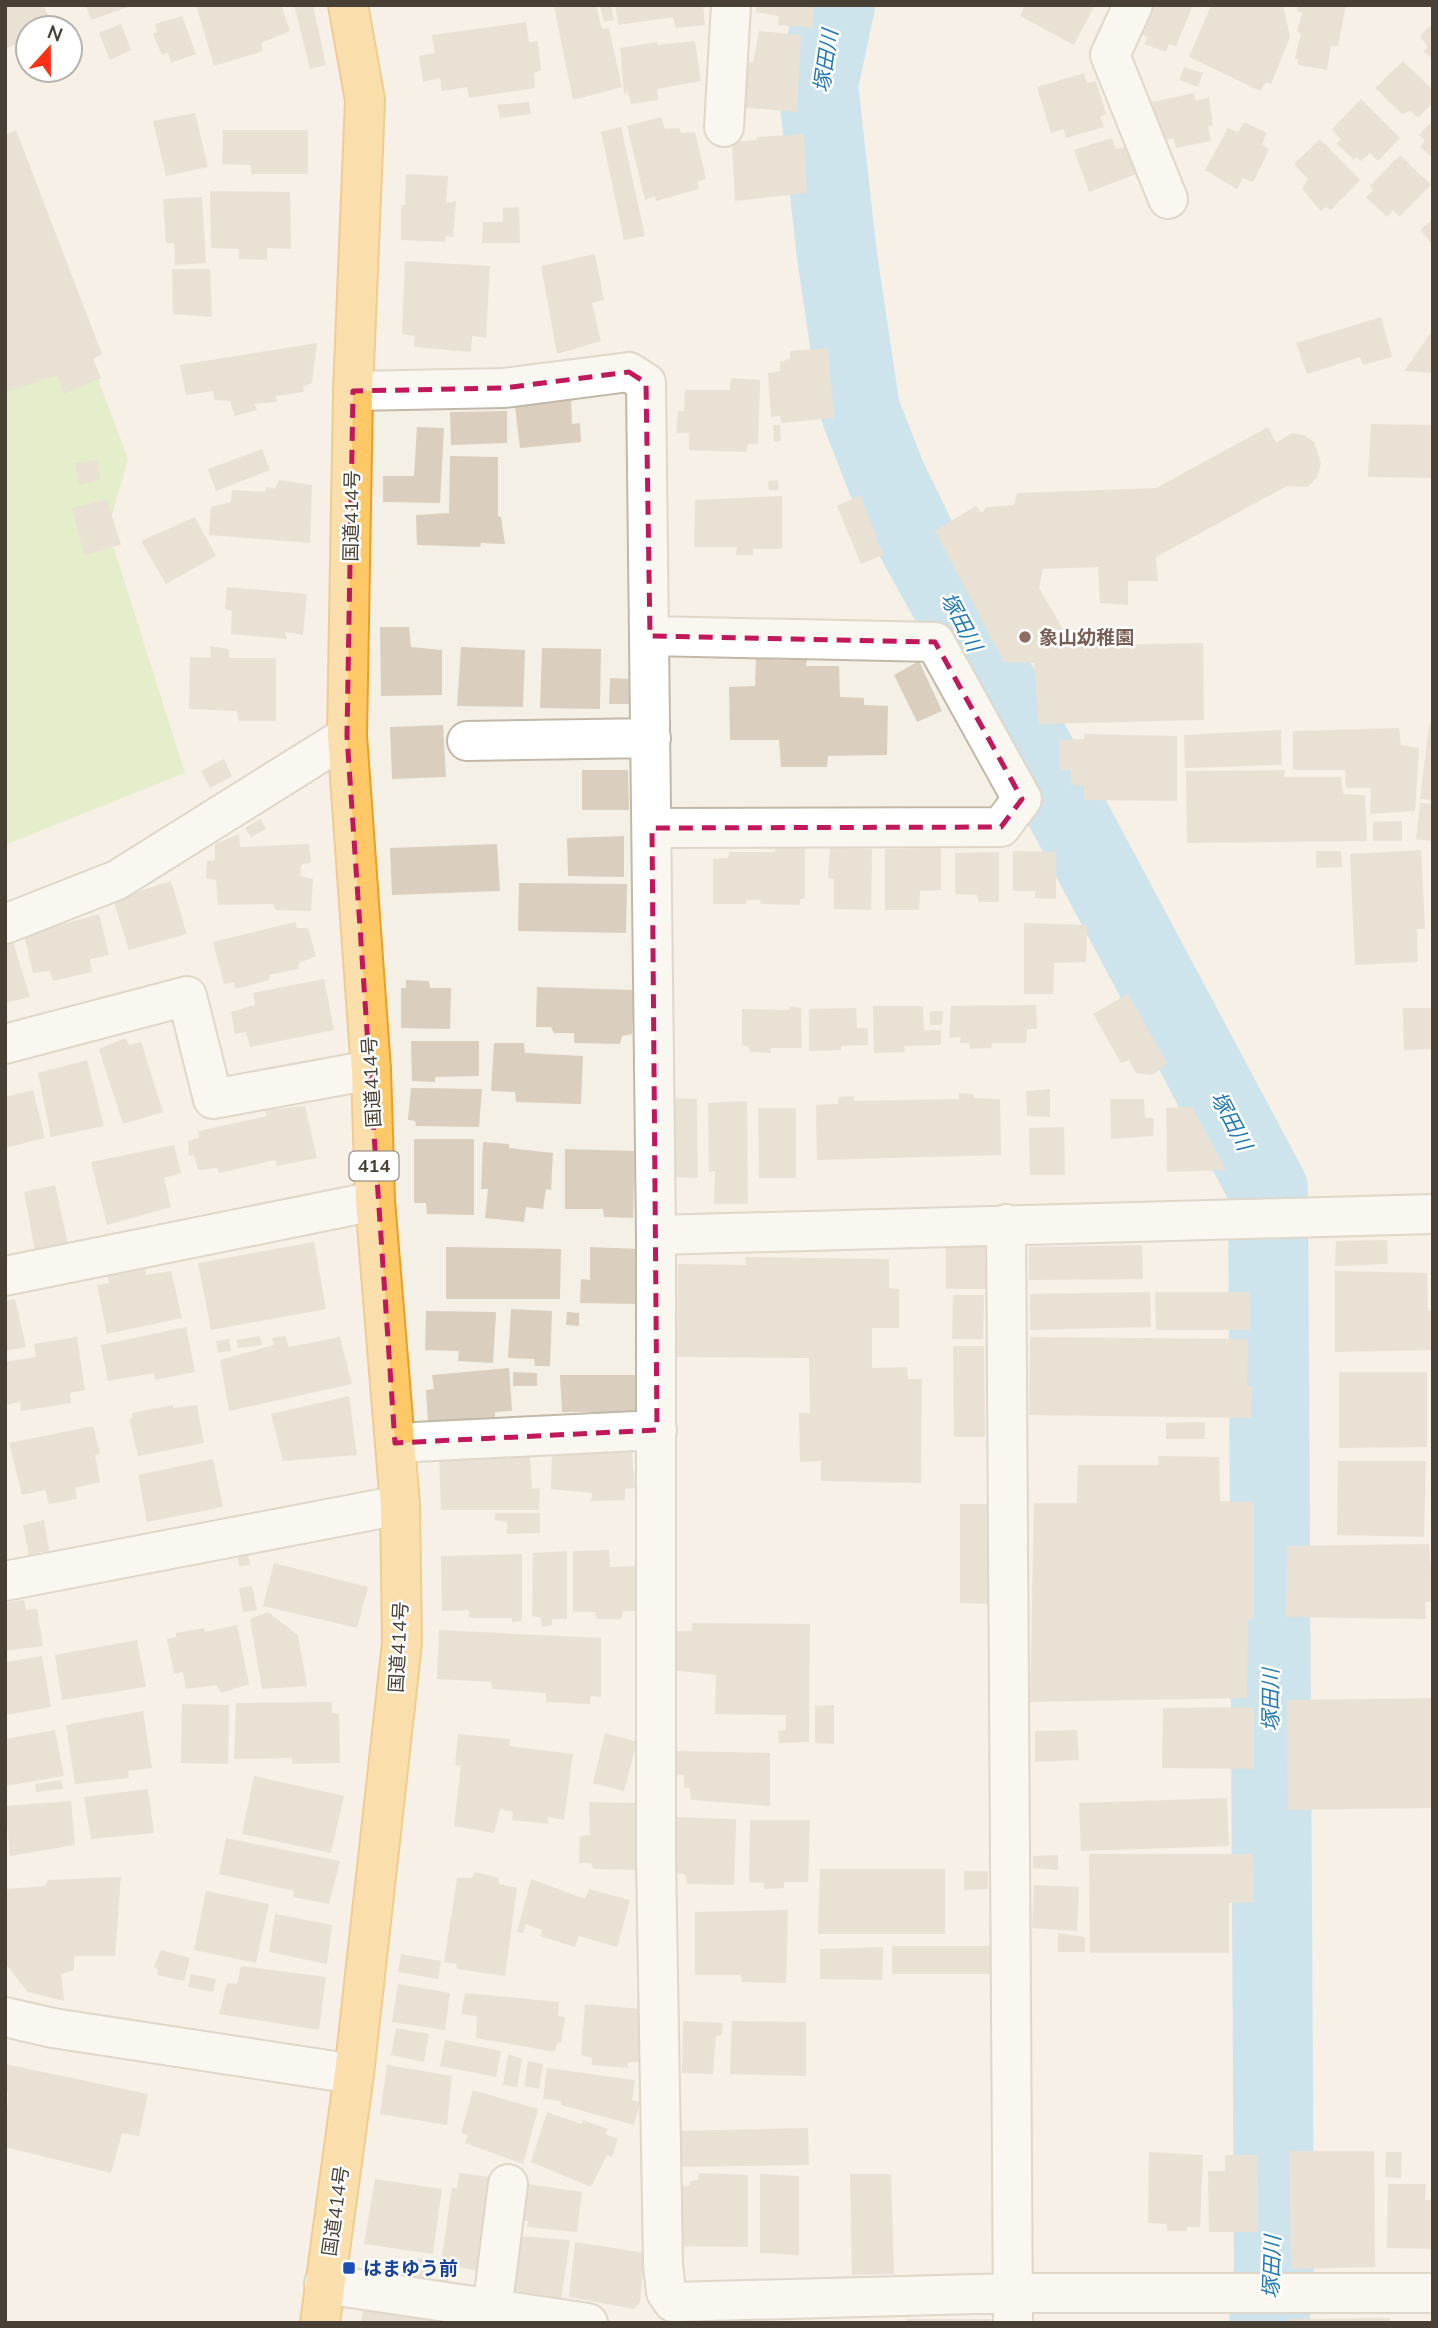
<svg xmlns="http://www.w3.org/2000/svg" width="1438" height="2328" font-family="Mulish,'Noto Sans JP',sans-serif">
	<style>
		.green { fill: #d1ecac }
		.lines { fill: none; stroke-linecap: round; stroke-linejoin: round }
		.river { stroke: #9ed4f6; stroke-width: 80 }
		.building { fill: #dacebe }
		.minor-casing { stroke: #c1b8a8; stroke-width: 42 }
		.highway-casing { stroke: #ea9f2b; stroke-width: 42 }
		.minor { stroke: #fff; stroke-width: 38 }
		.highway { stroke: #ffc867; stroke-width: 38 }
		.marked { fill: none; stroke: #c2185b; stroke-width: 5; stroke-dasharray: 14 9; stroke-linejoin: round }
		.education-dot { fill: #8d6e63; stroke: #fff; stroke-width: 2.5 }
		.transit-dot { fill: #1a4fb4; stroke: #fff; stroke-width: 2.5 }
		.labels { text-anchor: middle; stroke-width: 5; stroke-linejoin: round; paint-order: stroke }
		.shield { fill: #fff; stroke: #7f7972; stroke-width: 2 }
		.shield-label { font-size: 18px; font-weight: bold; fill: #484035 }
		.street-label { font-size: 19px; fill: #484035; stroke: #fff }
		.education-label { font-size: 19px; font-weight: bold; fill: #785e54; stroke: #fff; text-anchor: start }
		.transit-label { font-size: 19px; font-weight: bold; fill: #164399; stroke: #fff; text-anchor: start }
		.water-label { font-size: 21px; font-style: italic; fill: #237bb5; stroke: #fff }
	</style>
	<rect width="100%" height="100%" fill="#f5f0e6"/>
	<path class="green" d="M5,130L128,459L108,529L185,773L5,845Z"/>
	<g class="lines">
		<path class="river" d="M835,5L818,85L837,256L860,410L886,477L919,545L1045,771L1268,1189L1274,2268L1269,2323"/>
	</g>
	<path class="building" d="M5,5H43L48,15L41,19L46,28H28V39L5,49Z
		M86,5H131V6L91,20Z
		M196,5H281L290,31L261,43L263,51L214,66Z
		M294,5H313L326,65L310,69Z
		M596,5L602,29L609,28L622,87L573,100L554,6Z
		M600,5H611L614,20L604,22Z
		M615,5H703L705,25L676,28L673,17L618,25Z
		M756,5H814L813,28L778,25L779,16L756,12Z
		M1025,5H1095L1074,45L1020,16Z
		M1153,5H1193L1176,46L1169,44L1166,52L1144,44L1148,37L1141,34Z
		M1211,5H1283L1290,37L1271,84L1266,82L1260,91L1189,57Z
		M1298,5H1346L1338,46H1331L1327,70L1298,65V59H1295L1301,33L1297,32L1302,13L1297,11Z
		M182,16L196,54L171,63L168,53L162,55L153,34L157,32L155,24Z
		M526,22L529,42L538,41L541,70L534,73L535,88L469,98L467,87L442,91L440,78L423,82L419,56L435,53L432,35Z
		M1433,23V59L1423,51L1428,47L1420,36Z
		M121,24L131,50L110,60L99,33Z
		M759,31L801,35L797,112L739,107L746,62H753Z
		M695,41L701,81L657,89L658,100L631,104L628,92L624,93L620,48L657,42V45Z
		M1403,61L1433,90V102L1418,118L1410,111L1402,114L1375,88Z
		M1184,67L1203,73L1198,87L1179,80Z
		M1084,73L1087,83L1096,81L1106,114L1100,117L1104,127L1066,138L1064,129L1051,133L1037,87Z
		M1194,93L1196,101L1209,97L1213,125L1208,127L1211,141L1176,148L1173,138L1160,141L1152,102Z
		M1361,99L1400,138L1378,161L1370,153L1361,161L1356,157L1354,160L1336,143L1341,140L1332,129Z
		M529,102L531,114L500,118L497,105Z
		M195,113L208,167L166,176L153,121Z
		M661,117L665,129L679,128L681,133L695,132L706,179L698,181L699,189L656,201L655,196L645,200L627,126Z
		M1433,120V158L1420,147L1425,140L1419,135Z
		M1244,122L1267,133L1262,144L1269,150L1253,182L1243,178L1237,189L1205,170L1228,128L1238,132Z
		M621,127L645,236L624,240L601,132Z
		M16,130L102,354L93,359L101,378L64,394L57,375L5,393V135Z
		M223,130H308V174H251V165L222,164Z
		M804,134L807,193L735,201L732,142L757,140L756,137Z
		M1112,138L1116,149L1132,145L1139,173L1089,192L1074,150Z
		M1320,139L1360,180L1331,210L1326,207L1321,211L1302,189L1308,179L1294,164Z
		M1400,155L1431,185L1399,217L1393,210L1387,217L1366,197L1373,190L1370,186Z
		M406,174L448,176L446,203L456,201L453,237L445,236L446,242L401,240V205H405Z
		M210,191L290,192L291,249L267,248V260L239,259V249L211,248Z
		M202,197L206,263L175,265L174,243H166L163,199Z
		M519,207L520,243H482L483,222H503V208Z
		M1433,219V245L1420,230Z
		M595,254L604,300L592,303L601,341L557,354L541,266Z
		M405,261L490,266L486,338L472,336L471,352L414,347L415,336L402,334Z
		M172,269H210L212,317L173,314Z
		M1381,317L1392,357L1363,365L1360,357L1307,374L1296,343Z
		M1430,334H1433V373L1404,371Z
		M317,343L312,383L303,387L304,392L276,396L277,402L254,404L257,410L235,416L230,401L214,400L213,391L186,395L180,365Z
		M828,348L834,418L782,423L779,416L771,417L768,373L780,371V362L790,359V351Z
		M731,378L760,380L758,444H748L746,452L689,450V433H676L678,411H684L685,390H730Z
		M571,396L572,424L580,423L581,442L520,448L514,399Z
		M507,411V443L451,445L450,412Z
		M1371,424L1433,425V478L1368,477Z
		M773,425H780L781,441L774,442Z
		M417,427L444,428L440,503L383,502V476H414Z
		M1268,427L1276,443L1292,433L1304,435L1314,442L1321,463L1317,477L1308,487L1287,486L1156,557L1158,581H1128V605L1100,603L1098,567L1043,569L1039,588L1067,636L1095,640V645L1203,643L1204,720L1039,724L1034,663L1004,662L935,531L976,506L982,513L986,507L1014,505L1017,493L1156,488Z
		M262,449L270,470L216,491L208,469Z
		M450,456L498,457V516L501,517L505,544L481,543L480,547L417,545L416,515L449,513Z
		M97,460L101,480L79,485L75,463Z
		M279,480L312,485L310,543L209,535L211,507L231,502L232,490L265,492L267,487L275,489Z
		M778,480L779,490H769L768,481Z
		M860,495L883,555L861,564L837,506Z
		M782,496V549H753V555H736L737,547H694L695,500Z
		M107,499L121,545L84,555L72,508Z
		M195,517L216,556L166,584L141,541Z
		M227,587L307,594L303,635L285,632L287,639L231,634L232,611L225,609Z
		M380,627H409L411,647L442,650V695L381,696Z
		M210,646L229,649V658H276V721H239L237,711L189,709L190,657L211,658Z
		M461,647L525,650L523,707L457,706Z
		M542,648L601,649L600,709L540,708Z
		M756,655H776L775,660L807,659L806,666H839L840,697L864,698V705L888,706L887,755L828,756L827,767H781L779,740H730L729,687L755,686Z
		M919,661L942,711L917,722L894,675Z
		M610,678L631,679L630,704H609Z
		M443,725L446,777L392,779L390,727Z
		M1429,725L1433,726V800L1420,799Z
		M1399,728L1401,745L1419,748L1415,811L1370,814L1371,788H1346L1345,770H1293V731Z
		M1281,730L1282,765L1185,768L1184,735Z
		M1084,734L1177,736V801L1084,800V786L1071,785V770H1059V740L1085,739Z
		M224,759L232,776L210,788L201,771Z
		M582,770H628L629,810H582Z
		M1285,770L1284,777H1341L1343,794L1365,795L1367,841L1187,843L1186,771Z
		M1420,803L1433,804V841L1416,839Z
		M260,819L266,829L251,837L245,828Z
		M1402,821V841H1373V822Z
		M239,834L240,847L309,844L311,862L301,865L300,876L313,879L311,911L275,910L274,904L218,905L216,880L206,878L207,861L215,860V844Z
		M624,836V877L568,876L567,838Z
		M497,844L500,891L392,895L390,848Z
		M775,847H805V898L800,899V905L761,904V900H746V904H713V859L728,858L729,852H775Z
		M830,848L872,849L871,910L834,909V879L828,878Z
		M941,848V890L920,891L919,910H885V849Z
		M1421,850L1425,929H1417L1418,962L1355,965L1350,854Z
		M1013,851L1056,852V899L1035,898V891H1013Z
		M1316,851H1341L1342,867L1316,868Z
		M999,852V902H979L977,895L955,894V853Z
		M171,881L187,934L129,950L113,899Z
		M519,883L627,884L626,933L518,931Z
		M99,914L109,955L90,959L92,972L53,981L50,971L33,973L24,935Z
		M295,922L297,928H308L316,956L299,963L298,969L269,975V980L236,989L234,982L224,984L213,942Z
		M1024,923L1087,925L1086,962L1054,963L1053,994H1024Z
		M13,942L30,997L5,1003V945Z
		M324,979L334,1030L250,1047L246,1032L235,1034L231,1012L255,1005L253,993Z
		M406,980L429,981L430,988H451L450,1029L401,1028V988H406Z
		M537,987L634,990L632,1034L622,1036L620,1044L574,1043V1033H554L551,1027H536Z
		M1128,994L1167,1063L1153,1075L1136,1073L1129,1060L1121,1063L1093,1014Z
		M1036,1005L1037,1029H1027L1026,1043H992L991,1048L970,1049L969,1043H960L961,1037L949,1038L951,1006Z
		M790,1006L801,1008L802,1048H771L770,1053L750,1052L749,1047L742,1045V1009L789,1010Z
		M873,1006H923L924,1030H941V1045L904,1046L905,1052L874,1053Z
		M856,1008L857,1028H868V1045L841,1046V1050L809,1051V1009Z
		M1403,1008H1433V1049L1404,1050Z
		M930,1011H943L942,1025H930Z
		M125,1038L129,1045L141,1042L163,1112L123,1124L99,1049Z
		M411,1041H479V1076L435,1077V1082L412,1081Z
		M494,1043H524L525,1053L583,1056L581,1104L516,1102L515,1092L491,1091Z
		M87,1060L104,1126L51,1137L38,1073Z
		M411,1088L482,1089L479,1127L416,1126L415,1121L408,1120Z
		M1050,1089V1117L1027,1116L1026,1091Z
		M33,1090L45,1138L5,1148V1097Z
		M959,1093L973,1094L974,1098L1000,1099L1001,1155L817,1160L816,1105L838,1104L839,1097L854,1096V1101L959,1099Z
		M669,1098L697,1099L698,1178L670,1177Z
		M1110,1099H1144L1145,1118H1154L1153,1136L1111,1139Z
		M747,1101L748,1204H714L715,1171L709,1172L708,1103Z
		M305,1106L317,1158L277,1166L275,1160L219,1173L217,1168L198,1170L194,1155L189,1156L188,1141L199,1138L198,1131L267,1116L265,1110Z
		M1192,1107L1226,1170L1167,1172L1166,1108Z
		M758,1108H796V1178H759Z
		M1064,1127L1065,1175H1030L1029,1128Z
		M414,1139H474V1215L427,1214L426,1203H414Z
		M483,1142L509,1144V1148L553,1153L551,1190L546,1189L543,1209L526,1207L524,1222L485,1218L488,1189H481Z
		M174,1145L181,1173L164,1178L171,1207L107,1225L91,1162Z
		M565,1149L635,1151L633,1218L604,1217L603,1209H565Z
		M55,1185L68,1243L35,1251L24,1192Z
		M1387,1240L1388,1264L1335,1266L1336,1241Z
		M314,1242L326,1309L211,1330L198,1263Z
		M1142,1245L1143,1279L1029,1280V1247Z
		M985,1246L987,1289H946V1247Z
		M446,1247L561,1249L560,1299H446Z
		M590,1247L639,1249L638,1304L580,1303L581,1279L590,1280Z
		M745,1257L889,1259V1288L899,1289V1328H872V1368L907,1367L908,1379H922L921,1483L821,1481V1461L800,1462L799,1413H810L809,1358L677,1357L678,1264L746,1265Z
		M145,1268L146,1275L171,1271L182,1318L107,1334L97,1285L109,1283L108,1276Z
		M1335,1271L1427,1273L1428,1311H1433V1350L1335,1352Z
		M1150,1292L1151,1327L1030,1330V1294Z
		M1155,1292H1249L1250,1330H1156Z
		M953,1295H984L983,1339H952Z
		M15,1299L26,1347L5,1351V1301Z
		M511,1309L552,1311L550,1366H535L534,1359L508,1358Z
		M426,1311L496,1312L493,1363L458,1361L459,1351L425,1350Z
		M567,1312L579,1313V1326L566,1325Z
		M186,1327L195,1372L155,1380L154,1373L108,1381L101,1345Z
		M260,1336L262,1345L238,1348L236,1340Z
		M285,1336L289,1347L340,1337L352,1384L229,1411L220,1360L274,1345L272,1338Z
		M77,1337L85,1390L70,1393L71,1403L21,1411L20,1402L5,1405V1362L36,1357L34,1344Z
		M1030,1337L1248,1339L1247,1386L1252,1387L1251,1418L1029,1415Z
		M229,1339L231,1351L218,1353L216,1341Z
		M953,1346H984L985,1437H954Z
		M509,1368L512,1411L495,1412V1418L428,1423L426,1390L434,1389L432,1375Z
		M513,1372L537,1373V1386H513Z
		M1339,1372H1427V1447L1339,1448Z
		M560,1375H637V1412H562Z
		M349,1396L357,1455L283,1461L271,1414Z
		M173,1405V1408L197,1405L204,1443L138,1456L129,1419L133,1418L132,1413Z
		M1205,1422V1439H1166V1423Z
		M93,1426L100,1454L95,1455L100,1482L75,1488L77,1499L49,1504L45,1490L22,1495L9,1443Z
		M632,1452L635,1488L625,1489V1500L591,1501L592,1493L551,1489L552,1454Z
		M530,1456L532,1489L540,1488L539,1510H441L439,1457Z
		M1158,1456L1219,1457L1220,1501L1254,1502V1618L1248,1620L1247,1698L1030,1702L1034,1503H1077L1078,1465H1159Z
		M213,1459L223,1507L147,1522L138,1475Z
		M1338,1461H1426L1424,1537L1337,1535Z
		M960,1504H988V1604L960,1603Z
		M495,1513H540V1533L507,1534V1522L495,1520Z
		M44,1520L49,1551L29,1555L23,1525Z
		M1429,1544L1433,1602H1425L1426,1619L1286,1617L1287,1546Z
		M246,1545L250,1565L239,1566L236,1546Z
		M609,1550L610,1567L636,1566V1611H623L621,1619H597L595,1612H573V1551Z
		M567,1551V1619H552V1625L542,1627L541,1618L532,1616L533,1553Z
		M522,1554V1621L512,1622V1618H469V1610L442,1611L441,1556Z
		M274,1563L368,1587L357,1628L263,1606Z
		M252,1586L257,1610L243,1612L239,1588Z
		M24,1600L26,1610L37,1609L43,1646L5,1651V1603Z
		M268,1612L298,1635L307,1686L262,1689L250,1619Z
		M692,1623L810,1624L809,1742L779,1743L778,1731L786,1730V1715L715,1714L716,1675L672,1670L673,1631H692Z
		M237,1625L249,1684L221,1693L217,1685L186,1689L183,1672L174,1674L167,1639L176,1637V1633L204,1628L205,1632Z
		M439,1630L601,1638V1697L590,1696V1704L546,1702V1693L492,1689L491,1682L437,1679Z
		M137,1640L146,1687L62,1700L55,1655Z
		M42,1656L51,1707L5,1715V1662Z
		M1433,1698V1808L1288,1810L1287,1700Z
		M332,1702V1713L339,1714L340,1763L292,1764V1758L234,1759L236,1703Z
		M182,1704L229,1705L228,1764L181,1763Z
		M834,1705V1744L815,1743V1706Z
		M1254,1707V1769L1162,1768L1163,1708Z
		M143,1711L152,1768L128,1771L129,1778L75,1784L66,1725Z
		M55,1730L64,1776L5,1786V1739Z
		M1077,1730L1079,1760L1035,1762V1731Z
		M605,1733L637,1742L624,1791L593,1783Z
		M458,1734L510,1739L509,1746L573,1754L564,1820L548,1817V1824L512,1820L513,1812L500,1809L494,1833L454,1826L461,1766L455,1765Z
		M676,1751L770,1753V1806L691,1800L690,1788H684V1775L675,1774Z
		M254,1776L344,1796L331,1853L242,1834Z
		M61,1780L63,1789L36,1792L35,1784Z
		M148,1789L154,1833L91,1839L84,1797Z
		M1227,1798L1229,1846L1081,1851L1079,1803Z
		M71,1801L75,1845L10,1856L5,1806Z
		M589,1802L637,1803V1870L593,1869L591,1863H579L580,1836L590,1835Z
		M672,1817L736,1819L734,1885L687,1884L685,1874L671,1873Z
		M750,1820H810L808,1882H784V1888L764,1889V1883L749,1882Z
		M226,1838L340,1861L329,1904L293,1897L294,1891L219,1874Z
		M1089,1854H1253L1254,1902L1229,1903V1953H1090Z
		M1058,1855V1870L1033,1868V1856Z
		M820,1869H945V1934H818Z
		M964,1871H988V1889L964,1890Z
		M475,1872L499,1878V1884L517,1888L505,1976L457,1969L456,1964L444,1962L457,1878H472Z
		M121,1877L115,1956H74V1970L61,1974L64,2001L28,1992L5,1963V1889L45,1886L48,1880Z
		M531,1879L585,1899L589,1889L630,1900L617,1947L579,1936L575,1947L540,1936L542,1930L526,1924L523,1933L517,1932Z
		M1034,1885L1079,1887L1077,1931L1032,1928Z
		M206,1891L269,1904L256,1963L194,1950Z
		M788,1910L786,1983L742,1982L741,1975H695V1912Z
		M275,1914L332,1925L327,1964L269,1952Z
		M1058,1933L1085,1937V1952H1058Z
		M892,1946H991V1974H892Z
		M883,1947L882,1980L820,1979V1949Z
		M161,1950L190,1958L184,1981L157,1975L158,1969L154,1967Z
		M401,1954L441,1961L438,1979L398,1972Z
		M241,1966L326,1977L319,2030L219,2014L227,1983L237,1984Z
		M191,1974L216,1979L213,1992L188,1987Z
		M398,1984L450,1993L445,2030L392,2022Z
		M465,1993L559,2002L558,2016L565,2017L561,2043L557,2042L555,2052L476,2038L477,2016L461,2014Z
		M585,2004L641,2009L644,2062H627L629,2068L592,2065V2058L581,2055Z
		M683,2021L723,2023L722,2035L716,2036L713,2074L682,2073Z
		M732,2021L806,2022V2076L730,2074Z
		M396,2028L429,2034L424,2062L391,2055Z
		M445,2040L501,2051L496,2077L440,2066Z
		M508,2054L522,2059L517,2087L503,2085Z
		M528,2061L543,2064L539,2089L524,2086Z
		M5,2064L148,2094L139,2136L122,2133L111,2173L5,2147L8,2093H5Z
		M387,2065L452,2076L447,2125L380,2114Z
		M547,2068L635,2080L632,2100L640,2102L634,2125L561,2105V2101L543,2099Z
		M473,2090L538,2109L523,2164L465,2143L468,2135L461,2133Z
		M547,2112L581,2124L583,2120L608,2129L605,2134L618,2139L612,2157L607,2155L591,2187L531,2162Z
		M808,2128L809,2165L672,2167V2131Z
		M1289,2151H1374L1375,2267L1291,2269Z
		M1149,2152L1203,2155L1200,2227H1187V2231H1167V2224L1148,2223Z
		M1386,2152H1402L1401,2178L1385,2177Z
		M1225,2155H1257L1258,2232H1209L1208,2171H1225Z
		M459,2173L498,2178L486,2273L441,2263L452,2187L457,2189Z
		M699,2173L748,2175V2247L673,2246L675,2186H690V2181L698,2180Z
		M760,2174L799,2176V2255L760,2253Z
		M850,2174H891L894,2274L852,2275Z
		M375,2179L442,2189L433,2254L364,2244Z
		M520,2183L582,2192L577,2232L527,2227L528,2221L515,2220Z
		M1388,2184H1426L1425,2200H1433V2249L1387,2248Z
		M518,2236L570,2240L561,2300L506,2294Z
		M575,2242L645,2253L640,2302L634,2309L569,2297Z
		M418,2258L432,2262L429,2283L413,2279Z
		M439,2269L449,2272L448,2288L438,2285Z
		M363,2310L446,2321V2323H361Z
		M1390,2318V2323H1290V2319Z
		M907,2319H991V2323H907Z"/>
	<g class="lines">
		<g class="minor-casing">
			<path id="minor" d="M1133,5L1110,55L1168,199
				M724,127L731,5
				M353,391L504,388L629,372L646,383L656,1235V1859L663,2264L666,2292L673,2302
				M650,636L935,642L1022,799L1001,827L652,828
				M467,741L651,738
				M5,924L117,880L347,736
				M5,1044L187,996L213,1099L371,1070
				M1006,1224L1013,2323
				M656,1235L1433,1214
				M5,1276L375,1201
				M395,1443L657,1430
				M5,1581L400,1505
				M5,2017L53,2028L354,2074
				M324,2284L588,2323
				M673,2302L1013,2293H1433
				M492,2310L508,2184"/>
		</g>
		<g class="highway-casing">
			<path id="highway" d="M320,2323L354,2074L402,1643L400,1505L375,1201L371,1070L347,736L353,391L365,100L348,5"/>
		</g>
		<use href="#minor" class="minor"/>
		<use href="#highway" class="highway"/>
	</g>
	<path d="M0 0H1438V2328H0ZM629,372L646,383L650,636L935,642L1022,799L1001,827L652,828L657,1430L395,1443L347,736L353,391L504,388Z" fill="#f5f0e6" fill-opacity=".55" fill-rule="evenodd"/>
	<path class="marked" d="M629,372L646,383L650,636L935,642L1022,799L1001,827L652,828L657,1430L395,1443L347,736L353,391L504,388Z"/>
	<circle class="education-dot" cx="1025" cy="637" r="7"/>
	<rect class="transit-dot" x="342" y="2261" width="14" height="14" rx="3.5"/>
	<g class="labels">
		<rect class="shield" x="349.5" y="1151.5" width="49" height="29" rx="5"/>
		<g class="shield-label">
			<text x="374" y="1172">414</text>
		</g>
		<g class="street-label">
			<text transform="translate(351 516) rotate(-89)" y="7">国道414号</text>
			<text transform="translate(371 1082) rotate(-93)" y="7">国道414号</text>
			<text transform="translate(398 1647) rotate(-87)" y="7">国道414号</text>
			<text transform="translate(335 2211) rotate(-82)" y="7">国道414号</text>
		</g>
		<g class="education-label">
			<text x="1039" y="644">象山幼稚園</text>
		</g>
		<g class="transit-label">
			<text x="363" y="2275">はまゆう前</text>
		</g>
		<g class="water-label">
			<text transform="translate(826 61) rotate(-82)" y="7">塚田川</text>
			<text transform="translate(961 622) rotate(62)" y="7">塚田川</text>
			<text transform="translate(1231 1121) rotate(62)" y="7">塚田川</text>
			<text transform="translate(1271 1700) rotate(-90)" y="7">塚田川</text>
			<text transform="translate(1272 2267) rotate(-88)" y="7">塚田川</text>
		</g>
	</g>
	<rect width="1438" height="2328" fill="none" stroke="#484035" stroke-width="14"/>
	<g transform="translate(49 49) rotate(21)"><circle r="33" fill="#ffffff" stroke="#b6b3ae" stroke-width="2"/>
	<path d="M0-5L12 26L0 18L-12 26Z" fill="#ff3013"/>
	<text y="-10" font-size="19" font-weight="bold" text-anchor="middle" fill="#484035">N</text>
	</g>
</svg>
